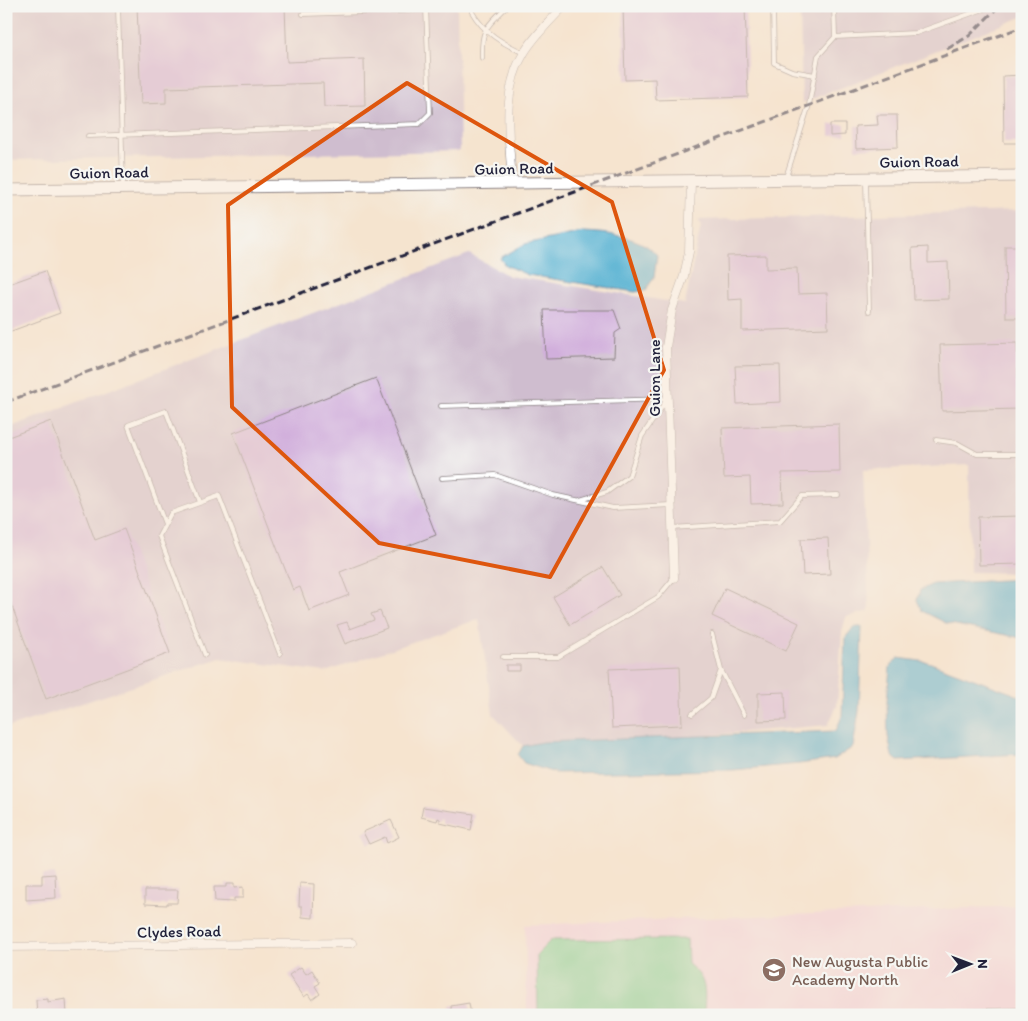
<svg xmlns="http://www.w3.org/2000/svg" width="1028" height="1021" font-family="Itim,sans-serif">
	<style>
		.built { fill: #f2cfe1 }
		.industrial { fill: #cfbdcf }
		.green { fill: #7bd195; stroke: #4e7a68 }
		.water { fill: #54b1d2; stroke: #3b6a86 }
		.building { fill: #d1afdc }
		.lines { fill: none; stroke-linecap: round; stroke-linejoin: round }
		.lane-casing { stroke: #8c8385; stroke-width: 5.5 }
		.street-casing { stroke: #8c8385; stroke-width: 9 }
		.secondary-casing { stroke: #8c8385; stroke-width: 13 }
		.lane { stroke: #fff; stroke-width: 4 }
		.street { stroke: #fff; stroke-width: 8 }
		.secondary { stroke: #fff; stroke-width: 11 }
		.rail { stroke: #22223b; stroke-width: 3; stroke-dasharray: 8 4; stroke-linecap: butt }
		.marked { fill: none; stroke: #de560e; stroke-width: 4; stroke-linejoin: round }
		.labels { text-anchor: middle; stroke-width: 4.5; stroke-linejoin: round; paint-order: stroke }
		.street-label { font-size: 16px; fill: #22223b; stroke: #f6f6f2 }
		.education-label { font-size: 16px; fill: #785e54; stroke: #f6f6f2; text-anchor: start }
	</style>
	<rect width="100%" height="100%" fill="#f6f6f2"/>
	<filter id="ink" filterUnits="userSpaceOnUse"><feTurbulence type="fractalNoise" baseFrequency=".02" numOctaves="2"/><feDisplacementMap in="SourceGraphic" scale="10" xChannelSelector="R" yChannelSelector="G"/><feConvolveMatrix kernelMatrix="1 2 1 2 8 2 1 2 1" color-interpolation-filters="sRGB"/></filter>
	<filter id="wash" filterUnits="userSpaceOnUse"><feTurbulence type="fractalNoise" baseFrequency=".0096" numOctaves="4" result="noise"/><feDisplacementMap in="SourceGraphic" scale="20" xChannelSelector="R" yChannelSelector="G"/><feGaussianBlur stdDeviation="1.12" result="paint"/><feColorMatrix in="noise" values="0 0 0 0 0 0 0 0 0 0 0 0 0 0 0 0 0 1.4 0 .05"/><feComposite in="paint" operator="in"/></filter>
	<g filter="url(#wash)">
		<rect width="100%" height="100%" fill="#f5e4cf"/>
		<path class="built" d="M1022,906V1015H527L525,925Z"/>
		<path class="industrial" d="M6,6H457L460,151L6,160Z
			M800,6H1022V17L802,103Z
			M1022,211V573L970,572L969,465L863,470L869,611L846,617L842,632L837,706L828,725L685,737L542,742L523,746L493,714L479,619L325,672L220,658L6,728V429L469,254L509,276L685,304L701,226L699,220Z"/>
		<path class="green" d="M687,939L688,964C708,979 705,991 704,1015H538L537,954L551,940Z"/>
		<path class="water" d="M583,232C606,233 641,236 657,255L654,277L646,290L635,292L528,275L505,265L500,258L525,244Z
			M1022,579V638L946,623L922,611L917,600L920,590L933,584Z
			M854,627H862L859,711L853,747L835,759L799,764L733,770L555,773L524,763L518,755L523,746L542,742L836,731L842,716L845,638Z
			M898,658L928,662L1022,697V754L898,761L892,756L888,736L887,701L890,667Z"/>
		<g id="blocks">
			<path class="building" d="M137,6H285L287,62L364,59L365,106L324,107L323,83L166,88V103L141,104Z
				M623,6H745L748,97L656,100L655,79L625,80Z
				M1022,75V143H1004L1003,76Z
				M877,115H897L898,147L856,149L855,126L878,125Z
				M830,124H845V135L830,136Z
				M1005,246H1022V318H1006Z
				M928,247V263L948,262L949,299L914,300L912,248Z
				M766,255V269L797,268L798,294L827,293L828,328L742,331V299L728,300L727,256Z
				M45,271L60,313L6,333V285Z
				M544,310H614L621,329L615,333L614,357L546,359Z
				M1017,343L1019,409L942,411L940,345Z
				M780,365L781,402L737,404L735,366Z
				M376,378L436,535L340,572L349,595L309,611L300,587L293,590L233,433Z
				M51,421L95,540L124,529L170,653L46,699L6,590V438Z
				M839,424L840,472L782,473L783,503L751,504L750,477L724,478L722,428Z
				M1022,516V564L979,565L978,517Z
				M828,538L830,574L803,575L801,539Z
				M603,567L620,595L570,625L553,597Z
				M725,588L799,623L786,651L712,616Z
				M380,611L387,628L345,644L337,625L347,622L350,629L374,620L371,614Z
				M506,665H520V671H506Z
				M680,666L682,725L612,728L609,669Z
				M785,692L786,720L758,721V693Z
				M423,807L474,814L471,830L440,823V819L438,818L437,821L421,817Z
				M391,820L399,837L387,843L385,837L369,844L363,832Z
				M55,874L56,898L26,900V884H42V875Z
				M300,883L314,884L313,918L302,917V906H299Z
				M226,884H234V888L243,887V898H234V902L215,901L214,887H226Z
				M145,890H178L177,903H167V905L145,904Z
				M301,967L306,974L312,970L320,983L315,986L320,994L312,1000L308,994L304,997L289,975Z
				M48,999V1002L66,999L67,1015H37L36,1000Z
				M469,1003L471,1015H452L451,1006Z"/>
		</g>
	</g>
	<g filter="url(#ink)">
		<use href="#blocks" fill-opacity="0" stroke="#8c8385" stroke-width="1"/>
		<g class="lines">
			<g class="lane-casing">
				<path id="lane" d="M118,6L123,186
					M472,6V12C484,33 502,43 524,53
					M773,6L774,63L792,71L815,75
					M834,6L835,37
					M303,14L426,10
					M482,58C481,27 487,27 507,6
					M88,136L419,124L430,113L426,6
					M786,177L809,105L818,56L835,37L916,33L992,6
					M866,180L869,311
					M441,406L667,399
					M936,440L957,443L977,454H1022
					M442,478L495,475L553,495L613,508L671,505
					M580,500L607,492L629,476L642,436L666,401
					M165,524L128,425L166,411L200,502
					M672,528L780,521L802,496L838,495
					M712,634L721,670
					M205,655L159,536L171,513L219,496L280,654
					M503,657H558L658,597L674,578
					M692,714L711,698L721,670L744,715
					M851,1015L1022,1010"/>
			</g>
			<g class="street-casing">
				<path id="street" d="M512,184C510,141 500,91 524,53C535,35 550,21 564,6
					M674,578L666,347L672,310L684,276L689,252L691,181
					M6,947L352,943"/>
			</g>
			<g class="secondary-casing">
				<path id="secondary" d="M6,190L1022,176"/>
			</g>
			<use href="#lane" class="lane"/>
			<use href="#street" class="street"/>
			<use href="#secondary" class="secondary"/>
			<path class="rail" d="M947,49L969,36L999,6
				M6,402L1022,27"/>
		</g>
	</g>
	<path d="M0 0H1028V1021H0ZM407,83L612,202L664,370L550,577L379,543L232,407L228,205Z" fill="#f5e4cf" fill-opacity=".55" fill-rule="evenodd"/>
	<path class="marked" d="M407,83L612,202L664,370L550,577L379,543L232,407L228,205Z"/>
	<defs>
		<g id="school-disc" transform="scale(1.25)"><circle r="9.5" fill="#8d6e63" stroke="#f6f6f2"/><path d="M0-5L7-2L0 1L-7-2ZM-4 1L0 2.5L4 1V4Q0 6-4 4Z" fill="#fff"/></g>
	</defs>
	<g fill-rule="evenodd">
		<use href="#school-disc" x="774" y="970"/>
	</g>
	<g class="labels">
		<g class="street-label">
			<text transform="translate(919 161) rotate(-1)" y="6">Guion Road</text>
			<text transform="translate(514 168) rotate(-1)" y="6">Guion Road</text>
			<text transform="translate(109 172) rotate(-1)" y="6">Guion Road</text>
			<text transform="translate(654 378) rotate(-90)" y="6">Guion Lane</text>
			<text transform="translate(179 931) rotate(-1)" y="6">Clydes Road</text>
		</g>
		<g class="education-label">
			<text x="792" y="967">New Augusta Public<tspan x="792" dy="18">Academy North</tspan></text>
		</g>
	</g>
	<rect width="1028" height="1021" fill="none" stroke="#f6f6f2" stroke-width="25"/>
	<g transform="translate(970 964) rotate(89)" stroke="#f6f6f2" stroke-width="4" paint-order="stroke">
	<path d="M0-4L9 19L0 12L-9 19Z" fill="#22223b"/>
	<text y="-8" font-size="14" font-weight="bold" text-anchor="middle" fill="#22223b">N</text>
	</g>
</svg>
